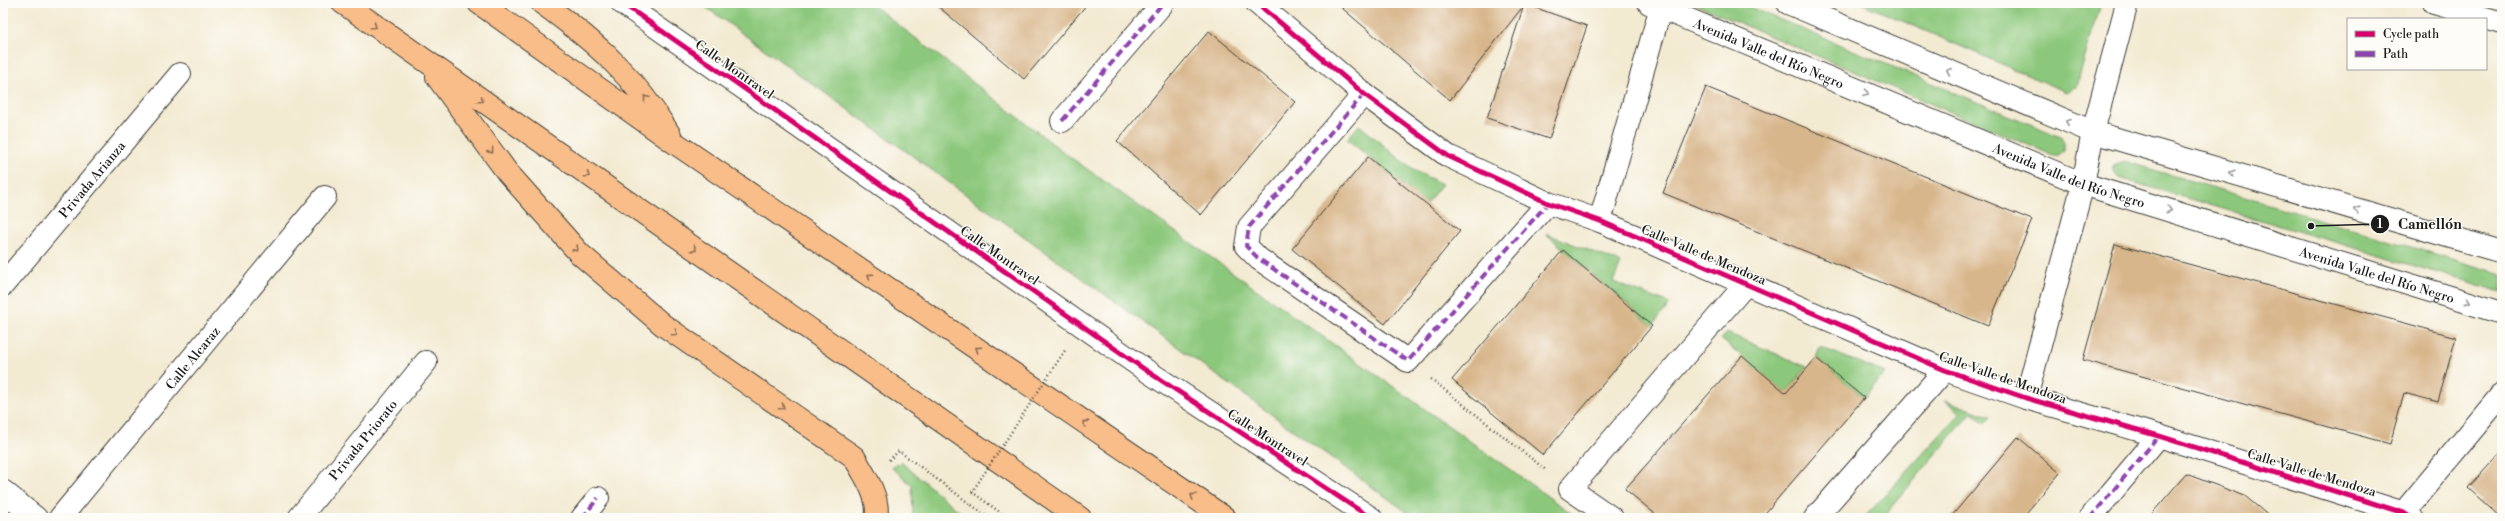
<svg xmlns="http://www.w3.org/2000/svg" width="2505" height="521" font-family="'Libre Bodoni',serif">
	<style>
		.green { fill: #8cc87c; stroke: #54724c }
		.building { fill: #d8b68b }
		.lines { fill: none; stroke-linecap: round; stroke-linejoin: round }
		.street-casing { stroke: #3c3b37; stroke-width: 24 }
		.highway-casing { stroke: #3c3b37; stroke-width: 24 }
		.path { stroke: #3c3b37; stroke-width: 2.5; stroke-dasharray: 1 3; stroke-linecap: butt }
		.street { stroke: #fff; stroke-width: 22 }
		.highway { stroke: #f8bd89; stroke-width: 22 }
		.path-bridge { stroke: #3c3b37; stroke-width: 2.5; stroke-dasharray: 1 3; stroke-linecap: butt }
		.quiet { stroke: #8e44ad; stroke-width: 4; stroke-dasharray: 8 4; stroke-linecap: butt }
		.cycleway-casing { stroke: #fdfcf7; stroke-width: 8 }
		.cycleway { stroke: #d6006c; stroke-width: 5 }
		.oneway { stroke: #8a6c52 }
		.oneway2 { stroke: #999 }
		.labels { text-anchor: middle; stroke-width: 3; stroke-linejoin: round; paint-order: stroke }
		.street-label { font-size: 13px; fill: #1c1c1c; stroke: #fdfcf7 }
		.leader { fill: none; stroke: #1c1c1c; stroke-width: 1.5 }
		.callout-dot { fill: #1c1c1c; stroke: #fdfcf7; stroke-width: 1.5 }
		.mark-label { font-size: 12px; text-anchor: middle; font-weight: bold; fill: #fff }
		.callout-label { font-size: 14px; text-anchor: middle; font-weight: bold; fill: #1c1c1c; stroke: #fdfcf7; stroke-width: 3; stroke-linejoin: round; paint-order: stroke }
	</style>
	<rect width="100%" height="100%" fill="#fdfcf7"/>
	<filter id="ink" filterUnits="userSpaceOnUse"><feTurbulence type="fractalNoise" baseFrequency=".025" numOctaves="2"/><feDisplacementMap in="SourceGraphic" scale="8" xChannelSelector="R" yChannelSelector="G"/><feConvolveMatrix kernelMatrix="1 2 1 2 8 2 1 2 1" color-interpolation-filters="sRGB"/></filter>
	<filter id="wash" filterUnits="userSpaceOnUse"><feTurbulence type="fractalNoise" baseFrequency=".012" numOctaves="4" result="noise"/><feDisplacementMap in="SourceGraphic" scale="16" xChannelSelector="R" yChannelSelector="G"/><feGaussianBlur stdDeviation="0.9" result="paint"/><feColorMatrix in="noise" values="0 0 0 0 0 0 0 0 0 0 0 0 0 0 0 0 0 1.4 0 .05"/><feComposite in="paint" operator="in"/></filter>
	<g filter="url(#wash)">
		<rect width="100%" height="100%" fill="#f3ead2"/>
		<path class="green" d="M700,3H870L1070,157L1578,518H1415Z
			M1692,3H1740L2061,137L2064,143V150L2059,155H2052Z
			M1861,3H2100L2077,86L2066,92Z
			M1359,125L1413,170L1442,184L1426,204L1347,139Z
			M2124,161L2502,274V292L2119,178L2114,174L2112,167Z
			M1545,233L1621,263L1613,282L1670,304L1652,326Z
			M1727,333L1807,367L1786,393L1721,339Z
			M1820,347L1885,373L1864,398L1816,358Z
			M1945,400L1991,417L1985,423L1972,412L1882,518H1864L1960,413Z
			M901,462L967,518H913L912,485L892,468Z"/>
		<g id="blocks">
			<path class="building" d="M934,3H1088L1024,79Z
				M1336,3H1522L1587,26L1549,139L1487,118L1524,5L1450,100Z
				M1209,31L1295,102L1201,215L1117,141Z
				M1706,87L2032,220L1988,326L1663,193Z
				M1368,157L1460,231L1385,324L1292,249Z
				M2115,244L2456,337L2438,402L2404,393L2390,444L2083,360Z
				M1563,250L1652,326L1543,455L1452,380Z
				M1742,356L1786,393L1816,358L1864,398L1761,518H1660L1625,489Z
				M2018,437L2060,473L2022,518H1950Z
				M2502,451V518H2501L2468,488Z
				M2186,474L2245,496L2271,518H2148Z"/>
		</g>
	</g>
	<g filter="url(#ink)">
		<use href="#blocks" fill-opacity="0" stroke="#3c3b37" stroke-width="1"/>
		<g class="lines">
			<g class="street-casing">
				<g id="street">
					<path d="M622,3L1144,369L1371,518"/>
					<path d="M1257,3L1364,94L1448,156L1548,203L1600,221L1945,370L2026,398L2159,436L2404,513L2411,518"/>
					<path id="s1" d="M1649,3L2083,184L2502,313"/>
					<path d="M1788,3L2093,132L2502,252"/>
					<path d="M2434,3L2502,23"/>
					<path d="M1364,94L1249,227L1246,246L1259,259L1408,361L1548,203"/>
					<path d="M1062,121L1163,3"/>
					<path d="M1600,221L1662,3"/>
					<path id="s2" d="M3,285L180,74"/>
					<path d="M2026,398L2083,184L2093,132L2127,3"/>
					<path d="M3,491L36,518"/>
					<path id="s3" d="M60,518L325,197"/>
					<path id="s4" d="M299,518L426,362"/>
					<path d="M582,518L598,498"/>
					<path d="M1612,518L1570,489L1746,284"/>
					<path d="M1815,518L1945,370"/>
					<path d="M2090,518L2159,436"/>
					<path d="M2399,518L2502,394"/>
				</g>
			</g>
			<g class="highway-casing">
				<path id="highway" d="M343,3L1080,518
					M479,3L675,143L1225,518
					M542,3C597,43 634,76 670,135
					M437,77L507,172L580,254L663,325L854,457C863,473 881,498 876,518"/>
			</g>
			<path class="path" d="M1431,379L1546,470
				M889,460L899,451L989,518
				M972,492L1008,518"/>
			<use href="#street" class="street"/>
			<use href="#highway" class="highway"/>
			<path class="path-bridge" d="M972,492L1066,349"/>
			<path class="quiet" d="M1364,94L1249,227L1246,246L1259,259L1408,361L1548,203
				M1062,121L1163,3
				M582,518L598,498
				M2090,518L2159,436"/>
			<g class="cycleway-casing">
				<path id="cycleway" d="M622,3L1144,369L1371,518
					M1257,3L1364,94L1448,156L1548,203L1600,221L1945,370L2026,398L2159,436L2404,513L2411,518"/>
			</g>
			<use href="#cycleway" class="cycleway"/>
		</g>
		<defs><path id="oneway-chevron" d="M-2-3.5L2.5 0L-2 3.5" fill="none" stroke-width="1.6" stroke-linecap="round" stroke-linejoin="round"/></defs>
		<g class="oneway">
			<use href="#oneway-chevron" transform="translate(374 26) rotate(35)"/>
			<use href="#oneway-chevron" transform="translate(646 98) rotate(-128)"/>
			<use href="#oneway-chevron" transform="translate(481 100) rotate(35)"/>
			<use href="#oneway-chevron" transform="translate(491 151) rotate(54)"/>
			<use href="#oneway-chevron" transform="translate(587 175) rotate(35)"/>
			<use href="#oneway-chevron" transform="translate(576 249) rotate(48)"/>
			<use href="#oneway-chevron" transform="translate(694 249) rotate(35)"/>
			<use href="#oneway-chevron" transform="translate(870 276) rotate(-146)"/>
			<use href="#oneway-chevron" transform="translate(675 333) rotate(35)"/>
			<use href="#oneway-chevron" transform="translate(978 349) rotate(-146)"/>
			<use href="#oneway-chevron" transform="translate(782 407) rotate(35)"/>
			<use href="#oneway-chevron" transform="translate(1085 423) rotate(-146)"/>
			<use href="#oneway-chevron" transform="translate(1193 496) rotate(-146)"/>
		</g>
		<g class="oneway2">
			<use href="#oneway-chevron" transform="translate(1949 71) rotate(-157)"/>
			<use href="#oneway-chevron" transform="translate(1866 93) rotate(23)"/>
			<use href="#oneway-chevron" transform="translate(2068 122) rotate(-157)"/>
			<use href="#oneway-chevron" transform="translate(2232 173) rotate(-164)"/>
			<use href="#oneway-chevron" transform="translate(2169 210) rotate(17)"/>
			<use href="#oneway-chevron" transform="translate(2357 210) rotate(-164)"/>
			<use href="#oneway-chevron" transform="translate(2468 301) rotate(17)"/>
		</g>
	</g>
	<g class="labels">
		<g class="street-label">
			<text dy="5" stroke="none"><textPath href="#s1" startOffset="130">Avenida Valle del Río Negro</textPath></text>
			<text transform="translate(735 69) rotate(35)" y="5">Calle Montravel</text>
			<text dy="5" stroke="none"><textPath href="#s1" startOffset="454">Avenida Valle del Río Negro</textPath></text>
			<text dy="5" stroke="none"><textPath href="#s2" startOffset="138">Privada Arianza</textPath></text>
			<text transform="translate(1704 254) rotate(23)" y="5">Calle Valle de Mendoza</text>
			<text transform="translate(1000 255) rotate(35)" y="5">Calle Montravel</text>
			<text dy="5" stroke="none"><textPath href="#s1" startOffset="778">Avenida Valle del Río Negro</textPath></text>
			<text dy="5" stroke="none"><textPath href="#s3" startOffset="208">Calle Alcaraz</textPath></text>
			<text transform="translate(2003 377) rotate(19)" y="5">Calle Valle de Mendoza</text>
			<text transform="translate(1268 437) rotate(33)" y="5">Calle Montravel</text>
			<text dy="5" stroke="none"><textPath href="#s4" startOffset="101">Privada Priorato</textPath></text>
			<text transform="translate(2312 472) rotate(17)" y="5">Calle Valle de Mendoza</text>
		</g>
	</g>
	<path class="leader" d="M2311 226L2380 224"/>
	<g class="callout-dot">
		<circle cx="2311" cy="226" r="4"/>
		<circle cx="2380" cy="224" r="10"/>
	</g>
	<g class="mark-label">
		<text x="2380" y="228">1</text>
	</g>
	<g class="callout-label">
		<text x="2430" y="229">Camellón</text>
	</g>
	<rect width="2505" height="521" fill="none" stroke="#fdfcf7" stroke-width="16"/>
	<rect x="2347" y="18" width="140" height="52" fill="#fdfcf7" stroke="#a3a29f"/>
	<rect x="2355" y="31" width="20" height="6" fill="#d6006c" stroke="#a3a29f"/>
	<text x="2383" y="38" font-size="12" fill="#1c1c1c">Cycle path</text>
	<rect x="2355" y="51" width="20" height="6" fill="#8e44ad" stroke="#a3a29f"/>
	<text x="2383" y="58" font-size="12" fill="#1c1c1c">Path</text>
</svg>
